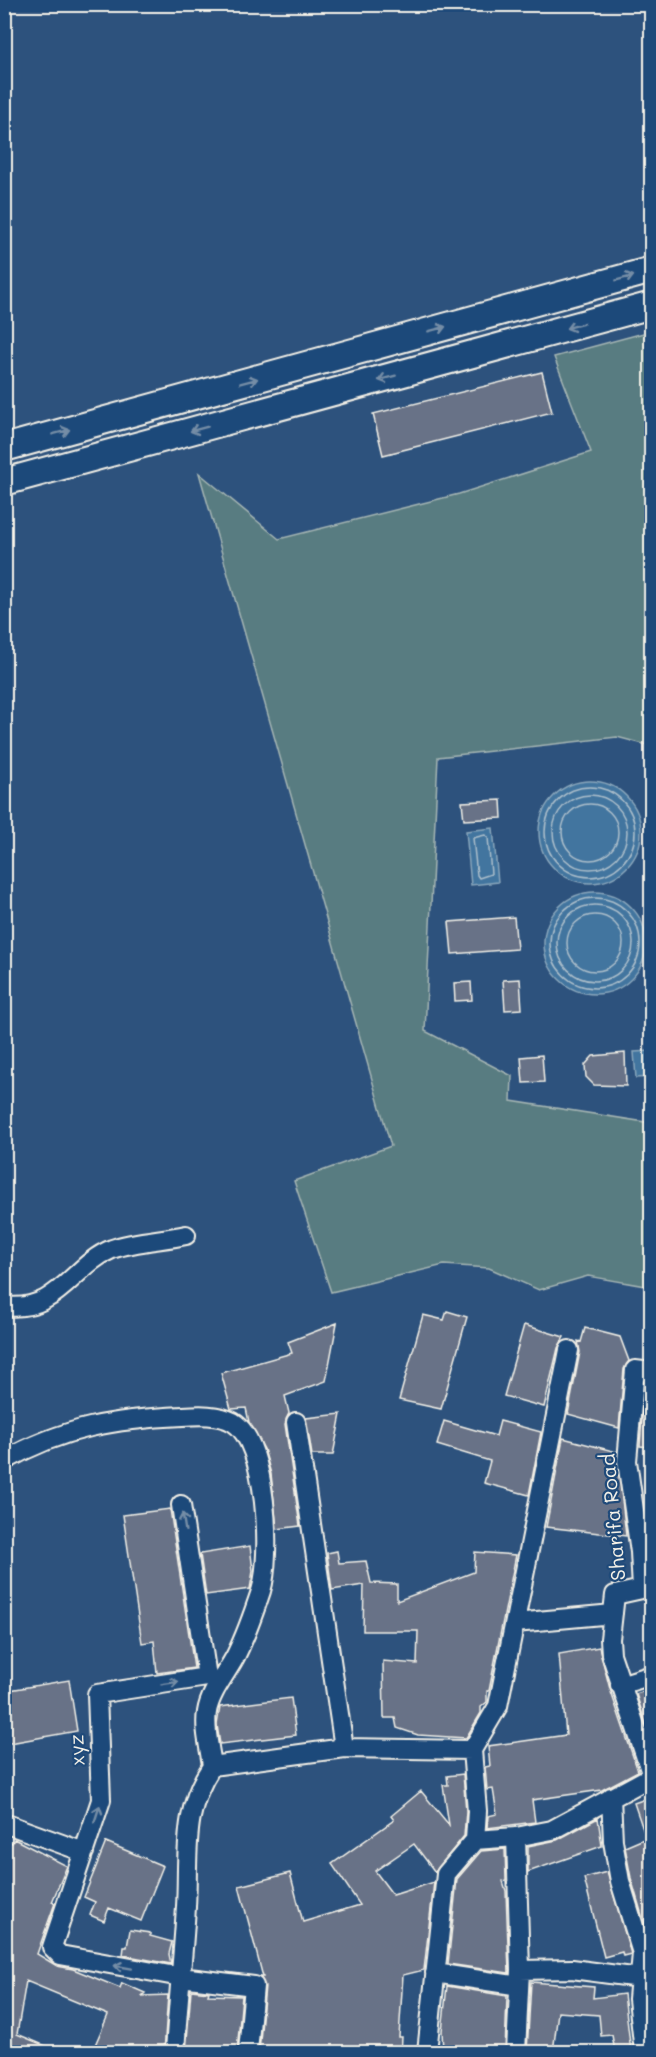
<svg xmlns="http://www.w3.org/2000/svg" width="656" height="2057" font-family="Mali,sans-serif">
	<style>
		.green { fill: #597c81; stroke: #a6b6b4; stroke-width: 1.5 }
		.water { fill: #43759f; stroke: #8aa7bc; stroke-width: 1.5 }
		.lines { fill: none; stroke-linecap: round; stroke-linejoin: round }
		.shore { stroke: #adbfcb; stroke-width: 1.5 }
		.building { fill: #677287; stroke: #f4f1e8; stroke-width: 1.5 }
		.street-casing { stroke: #f4f1e8; stroke-width: 22 }
		.secondary-casing { stroke: #f4f1e8; stroke-width: 30 }
		.street { stroke: #1f4a7a; stroke-width: 18 }
		.secondary { stroke: #1f4a7a; stroke-width: 26 }
		.oneway { stroke: #748da6 }
		.labels { text-anchor: middle; stroke-width: 4.5; stroke-linejoin: round; paint-order: stroke }
		.street-label { font-size: 20px; fill: #f4f1e8; stroke: #1f4a7a }
	</style>
	<rect width="100%" height="100%" fill="#2d527d"/>
	<filter id="ink" filterUnits="userSpaceOnUse"><feTurbulence type="fractalNoise" baseFrequency=".0167" numOctaves="2"/><feDisplacementMap in="SourceGraphic" scale="12" xChannelSelector="R" yChannelSelector="G"/><feConvolveMatrix kernelMatrix="1 2 1 2 8 2 1 2 1" color-interpolation-filters="sRGB"/></filter>
	<g filter="url(#ink)">
		<path class="green" d="M651,331V746L617,737L438,757L425,1031L512,1076L511,1101L651,1123V1287L588,1276L539,1290L489,1268L444,1265L331,1292L294,1181L391,1146L199,473L279,539L459,494L591,452L554,357Z"/>
		<path class="water" d="M539 832a51 51 0 1 1 102 0a51 51 0 1 1-102 0Z
			M493,828L498,882L471,885L466,831Z
			M544 943a51 51 0 1 1 102 0a51 51 0 1 1-102 0Z
			M651,1051V1077L636,1078L634,1052Z"/>
		<g class="lines">
			<path class="shore" d="M545 832a45 45 0 1 1 90 0a45 45 0 1 1-90 0Z
				M553 832a37 37 0 1 1 74 0a37 37 0 1 1-74 0Z
				M562 832a28 28 0 1 1 56 0a28 28 0 1 1-56 0Z
				M485,835L488,837L491,874L479,878L477,875L473,838Z
				M550 943a45 45 0 1 1 90 0a45 45 0 1 1-90 0Z
				M557 943a38 38 0 1 1 76 0a38 38 0 1 1-76 0Z
				M567 943a28 28 0 1 1 56 0a28 28 0 1 1-56 0Z"/>
		</g>
		<path class="building" d="M542,372L552,412L383,455L373,414Z
			M501,800L502,818L464,820L462,802Z
			M514,917L517,949L452,954L449,922Z
			M520,979L522,1009L505,1010L503,980Z
			M471,982L472,1000L455,1001L454,983Z
			M625,1053L626,1086L594,1085L586,1077L585,1065L593,1056Z
			M542,1055L544,1082L523,1083L521,1057Z
			M447,1311L467,1317L441,1409L399,1400L423,1315L444,1320Z
			M337,1323L326,1381L285,1396L289,1413L285,1424L300,1526L277,1529L271,1474L264,1449L249,1422L246,1408L231,1409L221,1373L292,1353L288,1342Z
			M524,1325L564,1337L558,1348L544,1407L504,1396Z
			M585,1328L620,1337L629,1361L624,1369L619,1428L568,1414L580,1352L578,1341L581,1342Z
			M643,1406L651,1407V1447L640,1446Z
			M341,1414L333,1455H312L306,1418Z
			M444,1421L496,1436L500,1421L541,1432L529,1495L484,1483L490,1461L437,1445Z
			M563,1438L617,1452L626,1536L546,1527Z
			M170,1509L194,1668L157,1673L154,1641L142,1643L123,1515Z
			M250,1546L253,1571L250,1589L206,1595L200,1554Z
			M337,1551L339,1563L366,1561L371,1583L397,1584V1601L474,1572L475,1552L516,1555L489,1691H487V1702L481,1707V1713L466,1738L418,1735L397,1728L395,1718H384L383,1661L417,1664L418,1631H363L364,1585L332,1590L327,1553Z
			M599,1647L610,1689L638,1771L602,1790L532,1800L535,1822L487,1828L488,1816L497,1814L493,1789L487,1790L485,1767L490,1766L488,1746L566,1735L559,1654Z
			M69,1680L77,1731L4,1744V1691Z
			M651,1689V1739L636,1694Z
			M291,1698L296,1735L220,1744L217,1725L220,1707Z
			M463,1774L466,1811L464,1836L435,1872L414,1844L375,1871L393,1895L434,1882L424,1970L403,1975L399,2037H402L401,2052H259L265,1986L260,1977H263L239,1886L290,1873L303,1922L360,1905L332,1864L394,1820L391,1816L421,1791L449,1825L443,1785H448L447,1776Z
			M651,1797V1946L631,1878L625,1847L646,1838L634,1803Z
			M598,1818L602,1846L528,1872V1846L557,1840Z
			M14,1839L67,1866L52,1902L55,1903L37,1954L57,1966L73,1969L120,1988L122,1983L145,1993L142,1996L168,1995L164,2052H92L108,2015L26,1981L17,2034L60,2052H4V1848L8,1841L12,1843Z
			M106,1842L163,1866L141,1921L109,1908L104,1921L90,1915L95,1902L84,1897Z
			M505,1849L506,1880L503,1881L506,1891L509,1973L448,1964L457,1879L481,1851Z
			M607,1872L631,1954L623,1956L622,1952L604,1957L584,1878Z
			M130,1930L150,1933V1936L172,1942L169,1954L171,1964L123,1955L124,1947H127Z
			M531,1982L594,1987L593,1998L624,1994L631,2052H615L612,2035L601,2036L599,2015L558,2012L553,2052H527Z
			M447,1986L507,1996L505,2052H443L442,2031Z
			M191,1990L209,1992L208,1995L242,1996L237,2052H186Z"/>
		<g class="lines">
			<g class="street-casing">
				<path id="street" d="M4,1306C59,1313 71,1266 112,1249C134,1241 163,1240 186,1235
					M652,1372L635,1370L627,1461L640,1552L642,1589L615,1595L610,1639L611,1654L652,1776
					M296,1422L344,1748
					M4,1461C63,1427 117,1419 183,1416C199,1415 218,1414 233,1422C267,1442 272,1557 261,1591C254,1612 246,1635 236,1655C227,1673 210,1692 207,1712C204,1729 210,1749 212,1766
					M181,1505L207,1677L97,1694L101,1800L52,1947L60,1955L181,1977L254,1986L248,2052
					M515,1623L613,1614
					M620,1685L652,1675
					M611,1797L613,1841L620,1881L642,1953L638,1999L644,2052
					M4,1823L84,1852
					M475,1840L477,1811L472,1750L498,1706L569,1350
					M475,1840L516,1837L552,1830L652,1776
					M520,1970L572,1969L640,1978
					M435,1973L519,1986
					M175,2052C178,2004 183,1955 186,1907C189,1854 181,1812 212,1766L344,1748L472,1750
					M427,2052L446,1874L475,1840
					M516,2052L520,1970L516,1837"/>
			</g>
			<g class="secondary-casing">
				<path id="secondary" d="M4,448L652,270
					M4,482L652,305"/>
			</g>
			<use href="#street" class="street"/>
			<use href="#secondary" class="secondary"/>
		</g>
		<defs><path id="oneway-shaft" d="M-6 0H5M1.5-3L5.5 0L1.5 3" fill="none" stroke-width="1.6" stroke-linecap="round" stroke-linejoin="round" transform="scale(1.5)"/></defs>
		<g class="oneway">
			<use href="#oneway-shaft" transform="translate(625 278) rotate(-15)"/>
			<use href="#oneway-shaft" transform="translate(575 326) rotate(165)"/>
			<use href="#oneway-shaft" transform="translate(437 329) rotate(-15)"/>
			<use href="#oneway-shaft" transform="translate(387 378) rotate(165)"/>
			<use href="#oneway-shaft" transform="translate(249 381) rotate(-15)"/>
			<use href="#oneway-shaft" transform="translate(199 429) rotate(165)"/>
			<use href="#oneway-shaft" transform="translate(61 432) rotate(-15)"/>
			<use href="#oneway-shaft" transform="translate(184 1522) rotate(-99)"/>
			<use href="#oneway-shaft" transform="translate(170 1683) rotate(-9)"/>
			<use href="#oneway-shaft" transform="translate(97 1814) rotate(-72)"/>
			<use href="#oneway-shaft" transform="translate(123 1967) rotate(-170)"/>
		</g>
	</g>
	<g class="labels">
		<g class="street-label">
			<text transform="translate(613 1517) rotate(-95)" y="7">Sharifa Road</text>
			<text transform="translate(77 1750) rotate(-93)" y="7">xyz</text>
		</g>
	</g>
	<rect width="656" height="2057" fill="none" stroke="#1f4a7a" stroke-width="24"/>
	<rect x="12" y="12" width="632" height="2033" fill="none" stroke="#f4f1e8" stroke-width="2" filter="url(#ink)"/>
</svg>
